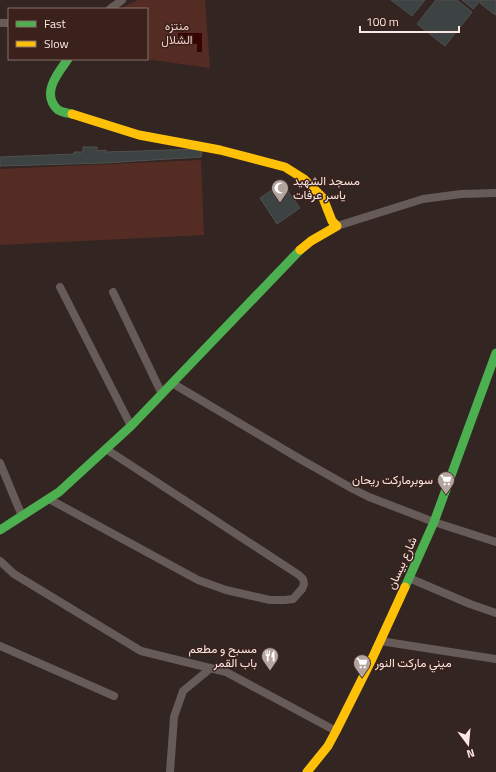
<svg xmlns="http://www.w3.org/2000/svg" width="496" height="772" font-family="'Titillium Web',Vazirmatn,sans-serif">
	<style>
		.green { fill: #552c23 }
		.water { fill: #350403 }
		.building { fill: #3c4342; stroke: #51504f }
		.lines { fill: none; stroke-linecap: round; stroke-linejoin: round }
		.street { stroke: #665b59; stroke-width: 8 }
		.fast { stroke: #4caf50; stroke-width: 9 }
		.slow { stroke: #ffc107; stroke-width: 9 }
		.labels { text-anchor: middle; stroke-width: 3; stroke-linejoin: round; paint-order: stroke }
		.park-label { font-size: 12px; fill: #f3ccc3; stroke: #3a211b }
		.poi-label { font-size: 12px; fill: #fae8e4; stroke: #3a211b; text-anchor: start }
		.street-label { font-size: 12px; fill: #fae8e4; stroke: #3a211b }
	</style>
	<rect width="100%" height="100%" fill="#332522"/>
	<path class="green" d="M138,0H205L210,68L145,59H147V9H120Z
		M201,160L204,235L0,245V169Z"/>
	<path class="water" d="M178,33H202V52H197V44H178Z"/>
	<path class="building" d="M391,0H425L412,16Z
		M436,0H457L472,12L445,46L417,24Z
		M462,0H481L473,9Z
		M482,0H496V14L495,15L480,3Z
		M83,147H97V151L106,150V152L202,149L201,157L105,163L0,166V157L74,154V152H83Z
		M282,183L300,208L277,224L260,198Z"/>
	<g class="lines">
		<path class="street" d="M110,9L122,0
			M0,23H9
			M337,226L423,199L461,194L496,193
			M60,287L131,426
			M113,292L162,394
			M172,383L300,459L353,489L369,497L434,522L496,542
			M0,463L22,516
			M49,499L198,580L226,590L270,600H285L293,599L302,589L304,584L303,579L299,575L106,449
			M0,561L14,574L141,651L226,672L336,731
			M409,578L470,604L496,613
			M380,641L496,659
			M0,646L114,696
			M170,772L174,717L183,691L211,668"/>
		<path class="fast" d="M68,59C58,73 41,93 57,109C60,112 67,113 72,114
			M0,530L59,492L131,426L300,250
			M405,587L434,522L496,353"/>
		<path class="slow" d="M72,114L139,135L220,150L285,167L304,179L323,198L332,221L337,226L311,241L300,250
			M307,772L328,746L336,731L371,661L405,587"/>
	</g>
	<defs>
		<g id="mosque-pin" transform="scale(0.9)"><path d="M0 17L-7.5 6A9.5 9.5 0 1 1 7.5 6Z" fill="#b4a4a0" stroke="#3a211b"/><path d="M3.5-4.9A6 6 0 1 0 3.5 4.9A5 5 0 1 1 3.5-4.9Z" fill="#fff"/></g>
		<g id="supermarket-pin" transform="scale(0.9)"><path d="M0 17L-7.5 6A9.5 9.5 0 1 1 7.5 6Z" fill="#b4a4a0" stroke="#3a211b"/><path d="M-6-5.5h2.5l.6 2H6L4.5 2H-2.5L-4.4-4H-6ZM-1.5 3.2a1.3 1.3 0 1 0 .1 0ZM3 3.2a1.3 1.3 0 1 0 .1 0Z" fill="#fff"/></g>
		<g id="restaurant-pin" transform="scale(0.9)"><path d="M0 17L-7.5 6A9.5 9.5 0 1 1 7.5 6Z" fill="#b4a4a0" stroke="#3a211b"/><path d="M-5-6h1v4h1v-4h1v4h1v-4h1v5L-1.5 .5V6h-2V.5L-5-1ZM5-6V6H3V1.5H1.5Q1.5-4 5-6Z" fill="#fff"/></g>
	</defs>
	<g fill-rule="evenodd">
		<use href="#mosque-pin" x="280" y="188"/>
		<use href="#supermarket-pin" x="446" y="480"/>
		<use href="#restaurant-pin" x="270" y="656"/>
		<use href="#supermarket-pin" x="362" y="663"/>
	</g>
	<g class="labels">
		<g class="park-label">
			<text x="177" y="30">منتزه<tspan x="177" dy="14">الشلال</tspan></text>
		</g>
		<g class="poi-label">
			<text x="293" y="185">مسجد الشهيد<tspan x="293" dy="14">ياسر عرفات</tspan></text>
			<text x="433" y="484" text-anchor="end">سوبرماركت ريحان</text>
			<text x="257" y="653" text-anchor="end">مسبح و مطعم<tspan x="257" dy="14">باب القمر</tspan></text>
			<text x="375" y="667">ميني ماركت النور</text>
		</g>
		<g class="street-label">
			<text transform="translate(402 563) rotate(-66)" y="4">شارع بيسان</text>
		</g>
	</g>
	<rect x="8" y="8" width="140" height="52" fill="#3a211b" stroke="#87716b"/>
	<rect x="16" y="21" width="20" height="6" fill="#4caf50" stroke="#87716b"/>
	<text x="44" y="28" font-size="12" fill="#fae8e4">Fast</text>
	<rect x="16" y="41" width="20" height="6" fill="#ffc107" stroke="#87716b"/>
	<text x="44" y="48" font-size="12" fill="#fae8e4">Slow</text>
	<g transform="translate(468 744) rotate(164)" stroke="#3a211b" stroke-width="3" paint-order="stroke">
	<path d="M0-3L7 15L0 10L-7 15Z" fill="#fae8e4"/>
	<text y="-6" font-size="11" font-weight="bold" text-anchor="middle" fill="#fae8e4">N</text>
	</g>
	<path d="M360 26v6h99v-6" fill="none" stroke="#fae8e4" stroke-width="2"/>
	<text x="366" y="26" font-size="12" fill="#fae8e4" stroke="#3a211b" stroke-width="3" paint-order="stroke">100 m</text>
</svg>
